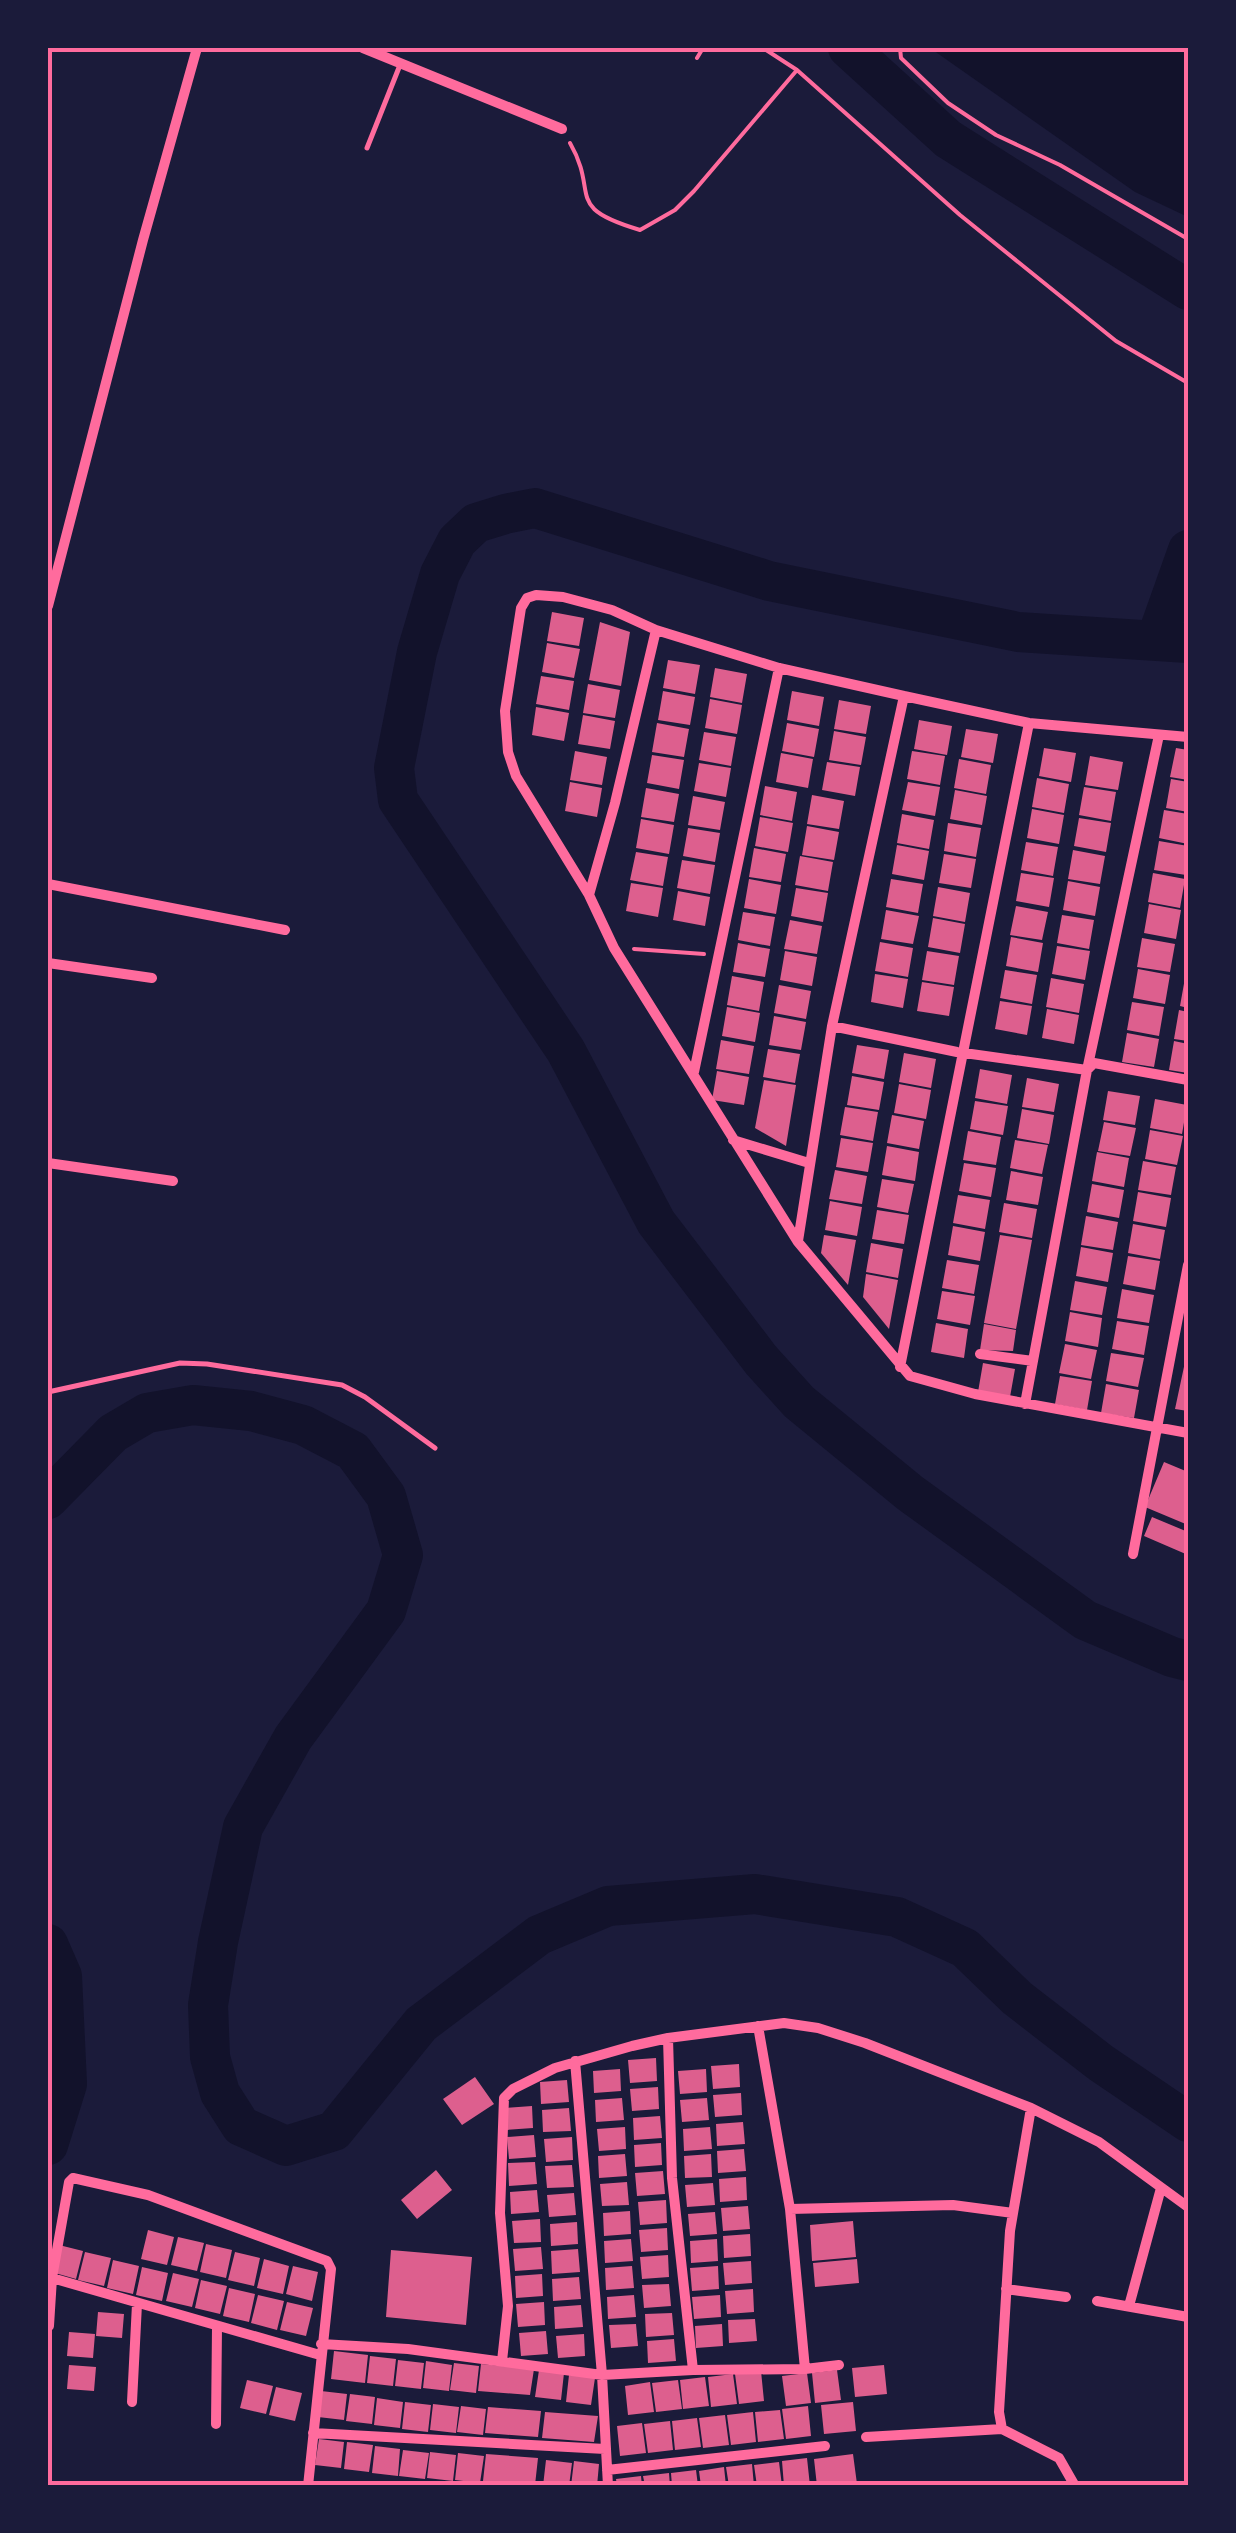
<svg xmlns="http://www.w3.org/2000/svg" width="1236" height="2533" font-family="Literata,serif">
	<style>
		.water { fill: #12122b }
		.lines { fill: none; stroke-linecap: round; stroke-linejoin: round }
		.river { stroke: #12122b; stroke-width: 40 }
		.building { fill: #dd5f8e }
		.path { stroke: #ff6b9d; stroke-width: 4 }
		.service { stroke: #ff6b9d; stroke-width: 5 }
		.minor { stroke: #ff6b9d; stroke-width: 10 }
		.neatline { fill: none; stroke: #ff6b9d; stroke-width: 4 }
	</style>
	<rect width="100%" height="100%" fill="#1b1b3a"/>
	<path class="water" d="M930,48H1188V217L1135,192Z"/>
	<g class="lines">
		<path class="river" d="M848,48L948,139L1188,290
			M1156,640L1188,550
			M1188,643L1018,632L769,581L535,508L505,514L476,523L457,541L440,574L417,652L394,768L398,800L566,1051L656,1222L761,1360L799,1402L910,1493L1085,1620L1172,1657L1188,1661
			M48,1499L113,1433L147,1413L193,1405L251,1411L303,1425L353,1451L386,1496L403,1555L386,1611L293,1738L243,1827L218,1942L208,2005L210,2057L220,2093L241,2126L286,2146L334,2131L421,2024L539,1935L608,1906L755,1894L897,1917L965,1948L1017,1998L1101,2063L1188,2122
			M48,1944L62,1976L67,2084L48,2145"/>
	</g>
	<path class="building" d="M552,612L584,618L579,646L547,641Z
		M600,622L630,632L621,686L589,680Z
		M547,643L580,649L574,678L542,672Z
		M668,660L700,665L695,694L663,688Z
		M715,668L747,674L742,703L710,697Z
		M541,676L574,681L569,710L536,704Z
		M588,684L620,690L615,718L583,713Z
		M663,691L695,697L690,725L658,720Z
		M792,691L824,697L819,726L787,720Z
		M710,699L742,705L737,734L705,728Z
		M839,700L871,706L866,734L834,729Z
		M536,707L569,713L564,741L532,735Z
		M583,715L615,721L610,749L578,744Z
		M919,720L952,726L947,755L914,749Z
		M657,723L689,729L684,757L652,752Z
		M787,723L819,729L814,757L782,751Z
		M966,729L998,734L993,763L961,757Z
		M834,731L866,737L861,765L829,760Z
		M704,732L736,737L731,766L699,760Z
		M1044,748L1076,753L1071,782L1039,776Z
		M1176,748L1188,750V780L1170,777Z
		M575,751L607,757L602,785L570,780Z
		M912,751L945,756L940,785L907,779Z
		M781,753L813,759L808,788L776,782Z
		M652,755L684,760L679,789L647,783Z
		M1090,756L1123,762L1118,790L1085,785Z
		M959,759L991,765L986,794L954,788Z
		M827,762L860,767L855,796L822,790Z
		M699,763L731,768L726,797L694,791Z
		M1037,778L1069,784L1064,813L1032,807Z
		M1171,779L1188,782V812L1166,808Z
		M570,782L602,788L597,817L565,811Z
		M908,782L940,787L935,816L902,810Z
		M765,786L797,792L792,821L760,815Z
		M1084,787L1116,792L1111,821L1079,815Z
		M646,788L679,794L674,822L641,817Z
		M955,790L987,796L982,825L950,819Z
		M812,795L844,801L839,829L807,824Z
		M693,796L725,802L720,830L688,825Z
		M1032,809L1064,815L1059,844L1027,838Z
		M1164,810L1188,814V844L1159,838Z
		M902,814L934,820L929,849L897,843Z
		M760,817L793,823L788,852L755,846Z
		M1079,818L1111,823L1106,852L1074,846Z
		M641,819L674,825L669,854L636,848Z
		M948,823L981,828L976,857L944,851Z
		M807,826L839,832L834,860L802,855Z
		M688,828L720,833L715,862L683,856Z
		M1159,841L1188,846L1186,875L1154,870Z
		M1026,842L1058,847L1053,876L1021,870Z
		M897,845L929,851L924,880L892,874Z
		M754,848L786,854L781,882L749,877Z
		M1073,850L1105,856L1100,884L1068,879Z
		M636,852L668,857L663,886L630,880Z
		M944,854L976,859L971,888L939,883Z
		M800,856L833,862L828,891L795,885Z
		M682,860L715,865L710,894L677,888Z
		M1021,873L1054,878L1049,907L1016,901Z
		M1153,873L1185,879L1180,908L1148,902Z
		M749,879L781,885L776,914L744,908Z
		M891,879L923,884L918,913L886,907Z
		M1068,881L1100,887L1095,916L1063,910Z
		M631,883L663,888L658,917L626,911Z
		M938,887L970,893L965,922L933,916Z
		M796,888L828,893L823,922L791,916Z
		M678,891L710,897L705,926L673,920Z
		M1149,904L1181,910L1176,939L1144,933Z
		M1016,906L1048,912L1042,940L1010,935Z
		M886,910L919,916L913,944L881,939Z
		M743,912L775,917L770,946L738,940Z
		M1062,915L1094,920L1089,949L1057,943Z
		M933,918L965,924L960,953L928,947Z
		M790,920L822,926L817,954L784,949Z
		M1011,937L1043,943L1038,972L1006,966Z
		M1142,938L1175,944L1170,972L1137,967Z
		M880,942L913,948L908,977L875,971Z
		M738,943L770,949L765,977L733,972Z
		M1057,946L1090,951L1085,980L1052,974Z
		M785,951L817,957L812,986L780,980Z
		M927,951L959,956L954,985L922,980Z
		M1138,969L1170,975L1165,1004L1133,998Z
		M1005,970L1037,975L1032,1004L1000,998Z
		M875,974L908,979L903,1008L871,1002Z
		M732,976L764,982L759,1011L727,1005Z
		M1051,978L1084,984L1079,1013L1046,1007Z
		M1185,978H1188V1008L1180,1006Z
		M922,982L954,987L949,1016L917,1011Z
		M779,985L811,991L806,1019L774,1013Z
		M1000,1001L1032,1006L1027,1035L995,1029Z
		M1132,1002L1164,1007L1159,1036L1127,1030Z
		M727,1007L760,1013L755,1042L722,1036Z
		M1047,1009L1079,1015L1074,1044L1042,1038Z
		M1179,1010L1188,1012V1041L1174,1039Z
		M774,1016L806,1022L801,1050L769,1045Z
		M1127,1033L1159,1039L1154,1067L1122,1062Z
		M721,1040L754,1046L749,1074L716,1069Z
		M1174,1041L1188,1044V1073L1169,1070Z
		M857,1045L889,1050L884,1079L852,1073Z
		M768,1049L800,1054L795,1083L763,1077Z
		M904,1053L936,1059L931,1088L899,1082Z
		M980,1069L1012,1075L1007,1104L975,1098Z
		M717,1071L749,1077L744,1105L712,1100Z
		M852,1076L884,1082L879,1110L847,1105Z
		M1027,1078L1059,1084L1054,1112L1022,1107Z
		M764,1080L796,1085L786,1146L755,1128Z
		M899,1084L931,1090L926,1119L894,1113Z
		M1108,1091L1140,1096L1135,1125L1103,1120Z
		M1155,1099L1187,1105L1182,1134L1150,1128Z
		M975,1101L1008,1106L1003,1135L970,1129Z
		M845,1107L878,1112L873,1141L840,1135Z
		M1022,1109L1054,1115L1049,1144L1017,1138Z
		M892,1115L924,1121L919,1149L887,1143Z
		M1104,1122L1136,1128L1130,1156L1098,1151Z
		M1150,1130L1183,1136L1177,1165L1145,1159Z
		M968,1131L1001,1137L996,1165L963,1160Z
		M841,1138L873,1143L868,1172L836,1167Z
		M1015,1140L1048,1145L1042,1174L1010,1168Z
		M887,1146L919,1152L915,1181L882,1175Z
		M1097,1152L1129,1158L1124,1187L1092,1181Z
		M1143,1161L1176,1167L1171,1195L1138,1190Z
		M964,1163L996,1168L991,1197L959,1191Z
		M835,1170L867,1176L862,1204L829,1199Z
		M1011,1171L1043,1177L1038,1205L1006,1200Z
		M882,1179L914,1184L908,1213L877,1207Z
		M1092,1184L1124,1190L1119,1218L1087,1212Z
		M1138,1192L1171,1198L1166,1227L1133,1221Z
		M958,1195L990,1200L985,1229L953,1223Z
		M830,1201L862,1207L857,1236L825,1230Z
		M1004,1203L1037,1209L1032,1238L999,1232Z
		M877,1210L909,1215L904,1244L872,1239Z
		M1086,1216L1118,1222L1113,1250L1081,1245Z
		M1133,1224L1165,1230L1160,1259L1128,1253Z
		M953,1226L985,1232L980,1261L948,1255Z
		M824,1235L856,1240L848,1285L821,1253Z
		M1000,1235L1032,1240L1016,1329L984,1323Z
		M871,1243L903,1249L898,1278L866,1272Z
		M1081,1247L1113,1253L1108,1282L1076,1276Z
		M1128,1256L1160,1261L1155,1290L1123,1284Z
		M947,1260L979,1265L974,1294L942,1288Z
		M866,1274L898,1280L889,1329L863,1297Z
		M1075,1281L1107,1287L1102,1315L1070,1310Z
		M1122,1289L1154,1295L1149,1323L1117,1318Z
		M942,1291L975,1296L970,1325L937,1319Z
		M1070,1312L1102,1318L1098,1347L1065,1341Z
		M1117,1321L1149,1326L1144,1355L1112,1349Z
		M936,1323L968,1329L964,1358L931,1352Z
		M984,1324L1016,1330L1013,1351L980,1350Z
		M1065,1344L1097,1350L1091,1379L1059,1373Z
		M1111,1353L1144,1358L1138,1387L1106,1381Z
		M1185,1362L1188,1363V1411L1175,1409Z
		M983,1363L1015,1369L1010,1397L978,1392Z
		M1060,1376L1092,1381L1087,1410L1055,1404Z
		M1106,1384L1139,1390L1134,1418L1101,1413Z
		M1164,1462L1188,1472V1525L1145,1507Z
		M1152,1517L1188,1532V1555L1144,1536Z
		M656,2058L657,2081L630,2083L628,2060Z
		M739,2064L740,2087L713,2089L711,2066Z
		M620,2069L621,2091L594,2093L593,2071Z
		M706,2069L707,2092L680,2094L678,2071Z
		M475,2077L494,2104L462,2125L443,2099Z
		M567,2080L569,2102L541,2104L540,2082Z
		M658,2087L659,2109L632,2111L630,2089Z
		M741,2093L742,2115L715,2117L713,2095Z
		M622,2098L624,2120L596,2122L595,2100Z
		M707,2098L709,2120L682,2122L680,2100Z
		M532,2106L533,2128L506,2130L505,2108Z
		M569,2108L571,2131L543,2132L542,2110Z
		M660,2116L662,2138L634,2140L633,2118Z
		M743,2122L745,2144L717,2146L716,2124Z
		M625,2127L626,2149L599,2151L597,2129Z
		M710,2127L712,2149L684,2151L683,2129Z
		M534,2135L536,2157L509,2159L507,2137Z
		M572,2137L573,2160L546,2162L544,2139Z
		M661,2143L662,2165L635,2167L634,2145Z
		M744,2149L746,2171L718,2173L717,2151Z
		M625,2154L627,2176L599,2178L598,2156Z
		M711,2154L712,2177L685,2178L684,2156Z
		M535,2162L537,2184L509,2186L508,2163Z
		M572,2165L574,2187L547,2188L545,2166Z
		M436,2170L452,2190L417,2219L401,2200Z
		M663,2171L665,2194L637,2196L635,2173Z
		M746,2177L747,2200L720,2202L719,2179Z
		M627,2182L629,2205L602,2206L600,2184Z
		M713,2183L715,2205L687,2207L685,2185Z
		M537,2190L539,2212L511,2214L510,2192Z
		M574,2193L576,2215L549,2217L547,2195Z
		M666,2200L667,2223L640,2225L638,2202Z
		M748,2206L750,2229L723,2231L721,2208Z
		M630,2211L631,2234L604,2236L603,2213Z
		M715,2212L717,2234L690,2236L688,2214Z
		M540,2219L541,2242L514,2243L512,2221Z
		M853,2221L856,2257L812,2261L810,2225Z
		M577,2222L578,2244L551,2246L550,2224Z
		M667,2228L668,2250L641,2252L639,2230Z
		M148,2230L174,2237L167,2265L141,2259Z
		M750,2234L751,2256L724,2258L723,2236Z
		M178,2237L204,2243L197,2271L171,2265Z
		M631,2239L633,2261L605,2263L604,2241Z
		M717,2239L718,2261L691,2263L690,2241Z
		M206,2244L232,2250L226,2278L200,2272Z
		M59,2245L83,2251L76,2279L55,2273Z
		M541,2247L543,2269L515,2271L513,2249Z
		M578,2249L580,2272L552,2274L551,2251Z
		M391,2250L472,2257L466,2325L386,2317Z
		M85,2252L111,2258L104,2286L78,2280Z
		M235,2252L260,2258L254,2286L228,2280Z
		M668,2255L669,2277L642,2279L640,2257Z
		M264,2259L289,2266L283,2294L257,2288Z
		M857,2259L859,2283L815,2287L813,2263Z
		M113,2260L139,2266L133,2294L107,2288Z
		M751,2261L752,2283L725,2285L723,2263Z
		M293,2266L318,2272L312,2301L286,2294Z
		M632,2266L634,2288L606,2290L605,2268Z
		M718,2266L719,2289L692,2291L690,2268Z
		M142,2267L168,2273L162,2301L136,2295Z
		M173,2273L199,2279L192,2307L166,2301Z
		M542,2274L543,2296L516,2298L515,2276Z
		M579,2277L581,2299L553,2301L552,2279Z
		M201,2280L227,2286L220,2314L195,2308Z
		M669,2284L671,2306L644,2308L642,2285Z
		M229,2288L255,2294L249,2322L223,2316Z
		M753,2289L754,2312L727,2314L725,2291Z
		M258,2295L284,2301L277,2330L251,2323Z
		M634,2295L636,2317L608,2319L607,2297Z
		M720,2295L721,2317L694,2319L692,2297Z
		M287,2302L313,2308L306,2336L280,2330Z
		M544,2302L545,2325L518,2327L516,2304Z
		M581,2305L583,2327L555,2329L554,2307Z
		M98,2312L124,2314L122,2338L96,2336Z
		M672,2313L674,2335L646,2337L645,2314Z
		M755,2319L757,2341L729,2343L728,2320Z
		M636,2324L638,2346L611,2348L609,2325Z
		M722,2324L723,2346L696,2348L695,2326Z
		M546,2331L548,2354L521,2356L519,2333Z
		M69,2332L95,2334L93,2358L67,2356Z
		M584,2334L585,2356L558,2358L556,2336Z
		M674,2339L676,2361L648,2363L647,2341Z
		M334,2351L368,2355L365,2383L331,2379Z
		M370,2356L396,2359L393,2386L367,2383Z
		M398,2360L424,2363L421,2389L395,2386Z
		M426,2361L452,2365L449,2391L423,2388Z
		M454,2363L479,2366L476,2393L450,2390Z
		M481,2364L534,2369L530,2395L478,2391Z
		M69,2365L96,2367L94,2391L67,2389Z
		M884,2365L887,2394L855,2397L852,2368Z
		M539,2370L564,2373L561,2400L535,2397Z
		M837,2370L841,2400L815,2403L812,2373Z
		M761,2371L764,2401L739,2404L735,2374Z
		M807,2373L811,2403L786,2406L782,2376Z
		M733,2374L737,2404L711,2407L708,2377Z
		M569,2375L595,2378L591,2405L566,2402Z
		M705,2377L709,2406L683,2409L680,2380Z
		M247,2380L273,2386L266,2414L240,2408Z
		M678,2380L682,2409L656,2412L652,2383Z
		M650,2382L654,2412L628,2415L625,2386Z
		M276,2387L302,2393L295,2421L269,2415Z
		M321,2391L347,2394L344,2420L318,2417Z
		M350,2394L375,2397L372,2424L346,2421Z
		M377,2398L403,2402L400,2428L374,2425Z
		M405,2402L431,2405L428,2432L402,2429Z
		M853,2402L856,2431L824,2434L821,2405Z
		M433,2404L459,2407L456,2433L430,2430Z
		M461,2406L486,2409L483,2435L457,2432Z
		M808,2406L811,2436L786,2439L782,2409Z
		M488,2407L541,2411L538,2437L485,2433Z
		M780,2410L784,2439L758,2442L755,2412Z
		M545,2412L598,2416L594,2442L542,2438Z
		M753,2412L756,2442L731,2445L727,2415Z
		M725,2415L729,2445L703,2448L699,2418Z
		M697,2418L701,2447L675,2450L672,2421Z
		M670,2421L673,2450L648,2453L644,2424Z
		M642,2423L646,2453L620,2456L617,2426Z
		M319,2439L344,2442L341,2468L315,2465Z
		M347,2442L373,2445L369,2472L344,2469Z
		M375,2446L400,2449L398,2476L372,2473Z
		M403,2450L429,2453L425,2479L399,2476Z
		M430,2452L456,2455L453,2481L427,2478Z
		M458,2453L484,2456L480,2483L455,2480Z
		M486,2454L538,2458L535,2485L483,2481Z
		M853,2454L857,2484L817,2486L814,2459Z
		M807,2458L810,2486H784L782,2461Z
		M546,2460L572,2463L569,2486H543Z
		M574,2461L599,2464L597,2486H571Z
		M779,2462L782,2486H757L754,2465Z
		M752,2464L754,2486H729L726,2467Z
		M724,2467L726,2486H701L699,2471Z
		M696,2470L698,2486H672L671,2473Z
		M669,2473L670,2486H645L643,2476Z
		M641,2476L642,2486H617L616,2479Z"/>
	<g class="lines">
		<path class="path" d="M763,48L797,70L960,215L1116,341L1188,383
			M900,48L901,58L948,103L996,135L1060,165L1188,239
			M697,58L703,48
			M570,143C600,195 562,207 640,230L675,210L694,191L797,70
			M634,949L704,954"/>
		<path class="service" d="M367,148L400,65
			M48,1392L180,1363L207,1364L342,1385L365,1397L435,1448"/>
		<path class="minor" d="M363,48L562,129
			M48,606L143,240L197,48
			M1188,737L1029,723L904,696L779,668L656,630L612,610L563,597L536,595L527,598L521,608L505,711L508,752L516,776L589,895L614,948L798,1242L910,1376L975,1394L1188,1433
			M48,884L285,930
			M589,895L615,803L656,630
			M48,963L152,978
			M832,1026L957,1052L1087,1070L1094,1063L1188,1080
			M694,1072L779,668
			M733,1140L809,1163
			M48,1163L173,1181
			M798,1241L832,1026L904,696
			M980,1354L1033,1361
			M900,1367L1029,723
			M1025,1404L1087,1070L1159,735
			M1133,1554L1188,1265
			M758,2026L790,2209L805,2369
			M668,2038L672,2178L693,2370
			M575,2061L602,2375L608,2486
			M1031,2108L1010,2231L999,2412L1002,2429L1059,2458L1075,2486
			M790,2209L953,2205L1013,2213
			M52,2278L320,2355
			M1006,2289L1066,2297
			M1097,2301L1188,2317
			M1129,2306L1161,2188
			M49,2326L52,2278L69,2182L73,2178L148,2195L327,2261L331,2269L308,2486
			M321,2344L408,2349L602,2375L693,2370L805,2369L839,2365
			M502,2361L508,2306L500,2213L504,2098L513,2089L555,2068L632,2046L668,2038L784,2023L818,2028L865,2043L1031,2108L1099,2142L1188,2207
			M132,2402L137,2304
			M216,2424L217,2327
			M313,2433L605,2449
			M866,2437L1002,2429
			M607,2470L825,2446"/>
	</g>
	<rect width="1236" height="2533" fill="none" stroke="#1b1b3a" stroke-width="100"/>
	<rect x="50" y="50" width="1136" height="2433" class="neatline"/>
</svg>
